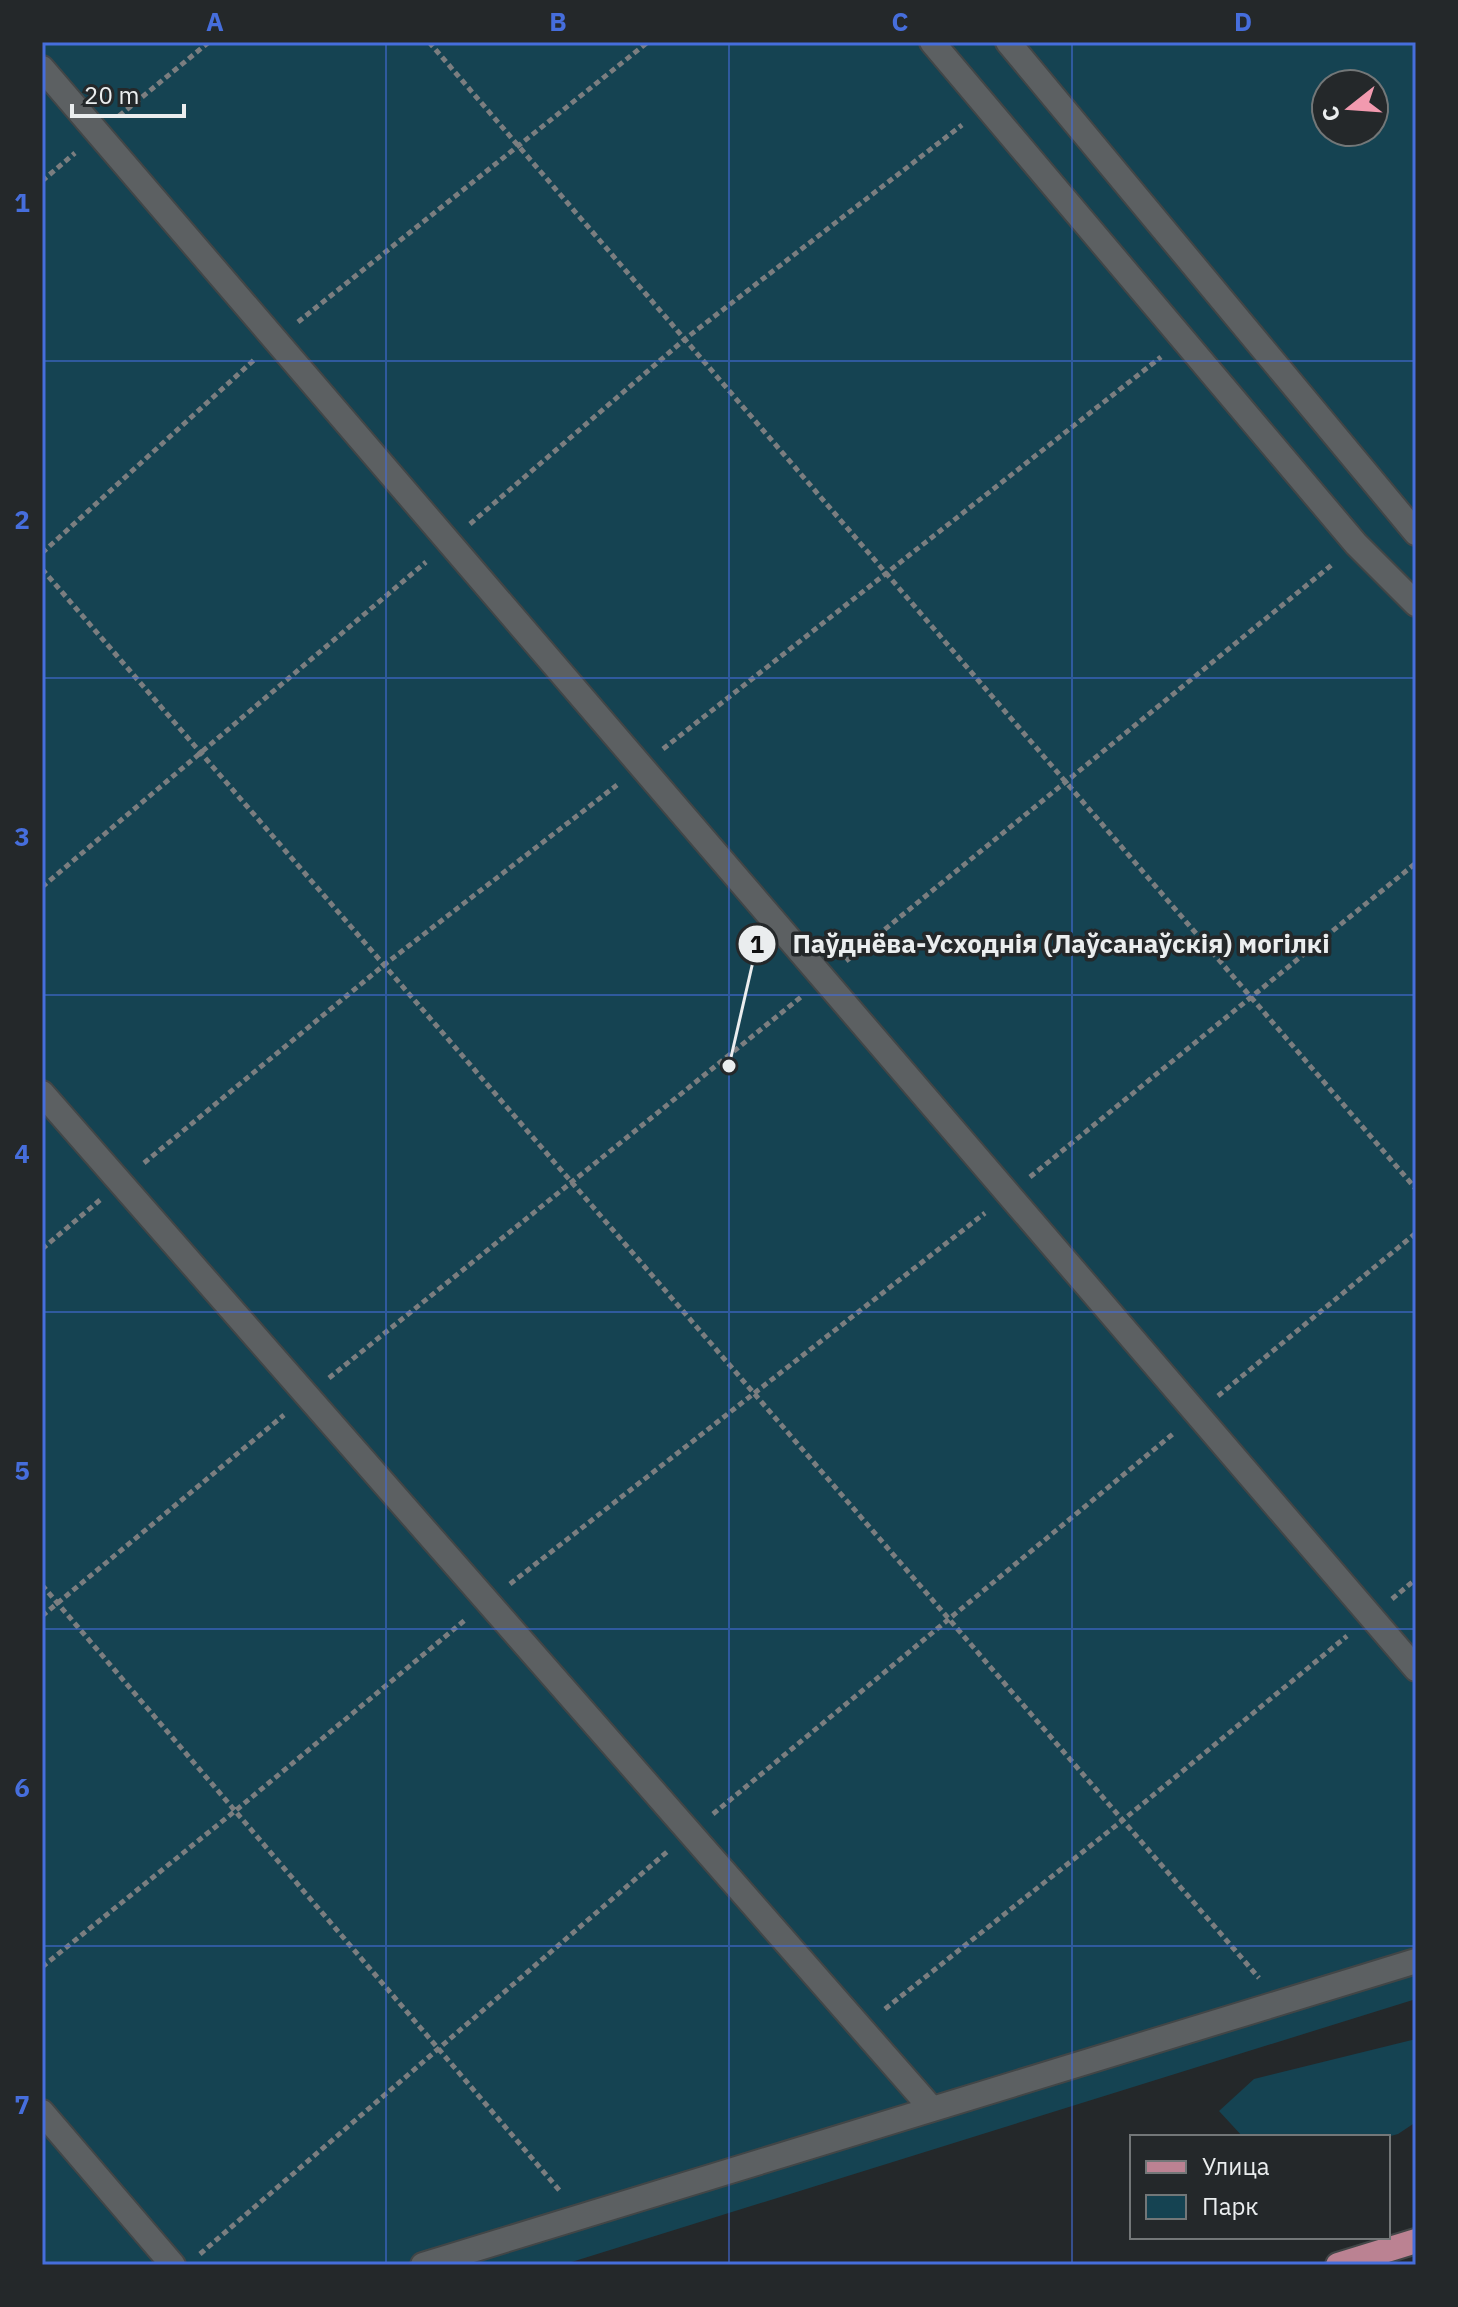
<svg xmlns="http://www.w3.org/2000/svg" width="1458" height="2307" font-family="'IBM Plex Sans',sans-serif">
	<style>
		.green { fill: #154352; fill-rule: evenodd }
		.lines { fill: none; stroke-linecap: round; stroke-linejoin: round }
		.minor-casing { stroke: #424647; stroke-width: 28 }
		.major-casing { stroke: #424647; stroke-width: 28 }
		.path { stroke: #7b7e80; stroke-width: 5; stroke-dasharray: 6 4; stroke-linecap: butt }
		.minor { stroke: #5c6062; stroke-width: 24 }
		.major { stroke: #bb8292; stroke-width: 24 }
		.grid { fill: none; stroke: #466edc; stroke-width: 2; stroke-opacity: 0.55 }
		.leader { fill: none; stroke: #eaedee; stroke-width: 3 }
		.callout-dot { fill: #eaedee; stroke: #24282a; stroke-width: 3 }
		.mark-label { font-size: 24px; text-anchor: middle; font-weight: bold; fill: #111 }
		.callout-label { font-size: 26px; text-anchor: middle; font-weight: bold; fill: #eaedee; stroke: #24282a; stroke-width: 7; stroke-linejoin: round; paint-order: stroke }
		.neatline { fill: none; stroke: #466edc; stroke-width: 3 }
		.grid-label { font-size: 26px; text-anchor: middle; font-weight: bold; fill: #466edc }
	</style>
	<rect width="100%" height="100%" fill="#24282a"/>
	<path class="green" d="M42,42H1416V1999L562,2265H42ZM1326,84H1374V132H1326Z
		M1416,2039V2122L1398,2134L1387,2137H1243L1219,2111L1254,2079Z"/>
	<g class="lines">
		<g class="minor-casing">
			<path id="minor" d="M932,42L1356,544L1416,604
				M1008,42L1416,533
				M42,68L1416,1669
				M42,1093L932,2109
				M42,2112L173,2265
				M423,2265L1416,1961"/>
		</g>
		<g class="major-casing">
			<path id="major" d="M1338,2265L1416,2241"/>
		</g>
		<path class="path" d="M429,42L1416,1189
			M119,116L209,42
			M42,181L75,153
			M298,322L648,42
			M470,524L685,339L962,125
			M42,553L254,360
			M42,569L1259,1978
			M663,749L1161,357
			M42,887L426,562
			M846,961L1334,563
			M144,1163L384,965L617,785
			M1030,1177L1416,863
			M42,1249L100,1200
			M329,1378L801,997
			M1218,1396L1416,1233
			M510,1584L985,1213
			M42,1585L560,2191
			M1392,1599L1416,1579
			M42,1616L284,1415
			M713,1814L1174,1433
			M42,1967L235,1811L465,1620
			M885,2009L1123,1820L1347,1636
			M200,2254L668,1851"/>
		<use href="#minor" class="minor"/>
		<use href="#major" class="major"/>
	</g>
	<path class="grid" d="M386,42V2265M729,42V2265M1072,42V2265M42,361H1416M42,678H1416M42,995H1416M42,1312H1416M42,1629H1416M42,1946H1416"/>
	<path class="leader" d="M729 1066L757 944"/>
	<g class="callout-dot">
		<circle cx="729" cy="1066" r="8"/>
		<circle cx="757" cy="944" r="20"/>
	</g>
	<g class="mark-label">
		<text x="757" y="953">1</text>
	</g>
	<g class="callout-label">
		<text x="1061" y="953">Паўднёва-Усходнія (Лаўсанаўскія) могілкі</text>
	</g>
	<rect width="1458" height="2307" fill="none" stroke="#24282a" stroke-width="88"/>
	<rect x="1130" y="2135" width="260" height="104" fill="#24282a" stroke="#737778" stroke-width="2"/>
	<rect x="1146" y="2161" width="40" height="12" fill="#bb8292" stroke="#737778" stroke-width="2"/>
	<text x="1202" y="2175" font-size="24" fill="#eaedee">Улица</text>
	<rect x="1146" y="2195" width="40" height="24" fill="#154352" stroke="#737778" stroke-width="2"/>
	<text x="1202" y="2215" font-size="24" fill="#eaedee">Парк</text>
	<g transform="translate(1350 108) rotate(253)"><circle r="38" fill="#24282a" stroke="#737778" stroke-width="2"/>
	<path d="M0-6L14 30L0 20L-14 30Z" fill="#f29aaf"/>
	<text y="-12" font-size="22" font-weight="bold" text-anchor="middle" fill="#eaedee">С</text>
	</g>
	<path d="M72 104v12h112v-12" fill="none" stroke="#eaedee" stroke-width="4"/>
	<text x="84" y="104" font-size="24" fill="#eaedee" stroke="#24282a" stroke-width="6" paint-order="stroke">20 m</text>
	<rect x="44" y="44" width="1370" height="2219" class="neatline"/>
	<g class="grid-label">
		<text x="215" y="31">A</text>
		<text x="558" y="31">B</text>
		<text x="900" y="31">C</text>
		<text x="1243" y="31">D</text>
		<text x="22" y="212">1</text>
		<text x="22" y="529">2</text>
		<text x="22" y="846">3</text>
		<text x="22" y="1163">4</text>
		<text x="22" y="1480">5</text>
		<text x="22" y="1797">6</text>
		<text x="22" y="2114">7</text>
	</g>
</svg>
